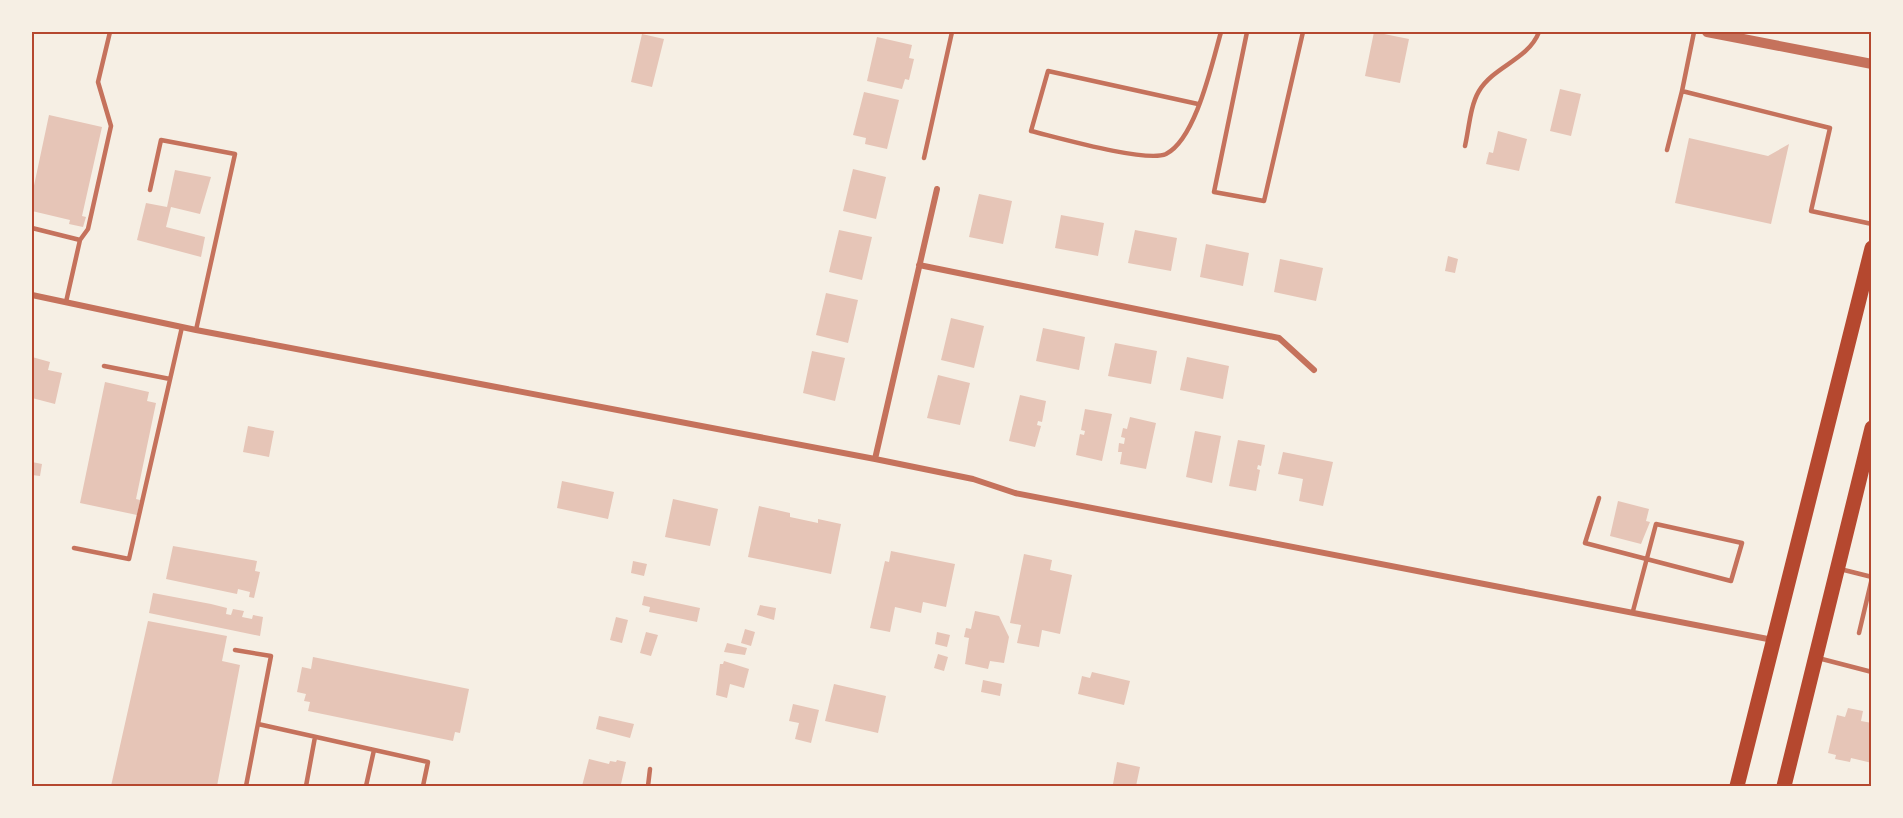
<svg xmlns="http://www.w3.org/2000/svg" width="1903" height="818" font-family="Overpass,sans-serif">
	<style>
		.building { fill: #e6c5b7 }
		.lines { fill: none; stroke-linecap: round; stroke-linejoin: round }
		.service { stroke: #c5725c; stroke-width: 4.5 }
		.minor { stroke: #c5725c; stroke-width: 6 }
		.tertiary { stroke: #c5725c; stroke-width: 10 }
		.primary { stroke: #b5482f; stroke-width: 15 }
		.neatline { fill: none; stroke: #b5482f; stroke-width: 2 }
	</style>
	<rect width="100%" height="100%" fill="#f6efe4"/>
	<path class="building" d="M1374,32L1409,39L1400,83L1365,76Z
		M642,34L664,39L652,87L631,82Z
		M877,37L912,45L909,58L914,59L909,80L905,79L902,89L867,81Z
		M1560,89L1581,94L1571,136L1550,131Z
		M864,92L899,100L887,149L865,144L866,138L853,135Z
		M49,115L102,127L82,216L86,217L83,227L69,224L70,220L32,211V195Z
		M1498,131L1527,139L1519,171L1486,164L1489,152L1493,153Z
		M1689,138L1768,156L1789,144L1771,224L1675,203Z
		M853,169L886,177L876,219L843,211Z
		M175,170L211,177L200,214L171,207L166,227L205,237L201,257L137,240L146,203L167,207Z
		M979,194L1012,201L1003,244L969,237Z
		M1061,215L1104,223L1098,256L1055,248Z
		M839,230L872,237L862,280L829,272Z
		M1135,230L1177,238L1171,271L1128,263Z
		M1206,244L1249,253L1243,286L1200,277Z
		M1448,256L1458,259L1455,273L1445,271Z
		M1280,259L1323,268L1316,301L1274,292Z
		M826,293L858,300L848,343L816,335Z
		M951,318L984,326L974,368L941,360Z
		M1043,328L1085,337L1079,370L1036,361Z
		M1115,343L1157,351L1151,384L1108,376Z
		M812,351L845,358L835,401L803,393Z
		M32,357L50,362L48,370L62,373L55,404L32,398Z
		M1187,357L1229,366L1223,399L1180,390Z
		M938,375L970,383L960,425L927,418Z
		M105,382L149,392L147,401L156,403L136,499L140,500L137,515L80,503Z
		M1020,395L1046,401L1042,422L1038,421L1037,425L1041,426L1035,447L1009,441Z
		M1085,409L1112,414L1102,461L1076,455L1080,434L1084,435L1085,431L1081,430Z
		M1130,417L1156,423L1146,469L1120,464L1122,452H1118L1119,443L1124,444L1125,438L1121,437L1123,428L1127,429Z
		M248,426L274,431L269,457L243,452Z
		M1195,431L1221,436L1212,483L1186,477Z
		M1238,440L1265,445L1261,466L1258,465L1257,469L1260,470L1256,491L1229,486Z
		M1283,452L1333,462L1323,506L1299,501L1303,479L1278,474Z
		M32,462L42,464L40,476L32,475Z
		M562,481L614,492L608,519L557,508Z
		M673,499L718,509L710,546L665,537Z
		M1618,501L1649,509L1646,521L1650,522L1641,544L1610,536Z
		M759,506L790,513V517L818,523V519L841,524L831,574L748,557Z
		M173,546L257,561L255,571L260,572L254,598L249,597L250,592L238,589L237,594L166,579Z
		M891,551L955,564L946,607L923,602L921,613L895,607L890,632L870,628L885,561L889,562Z
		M1024,554L1052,560L1050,570L1072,575L1060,634L1042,630L1039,647L1017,643L1021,625L1010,623Z
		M633,561L647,564L644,576L631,573Z
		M153,593L211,604L227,608L226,614L231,615L233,609L244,611L242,617L252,619L253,615L263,617L260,636L149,613Z
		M644,596L700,608L697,622L649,612L650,607L642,605Z
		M760,605L776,608L774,620L757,615Z
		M975,611L999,616L1009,637L1004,663L990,661L988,669L965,664L969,638L964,637L966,628L971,629Z
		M616,617L628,620L622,643L610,640Z
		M148,621L227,636L222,661L240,665L217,786H111Z
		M745,629L755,632L751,646L741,643Z
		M646,632L658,635L651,656L640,653Z
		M937,632L950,635L947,647L935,644Z
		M727,643L747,648L745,655L724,652Z
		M938,654L948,657L944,671L934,668Z
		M313,657L469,689L460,733L455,732L453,741L308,711L310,702L304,701L306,694L297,692L302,667L311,669Z
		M724,661L749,669L744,688L730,684L727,698L716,695L720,664H723Z
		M1092,672L1130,681L1124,705L1078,694L1082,676L1090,678Z
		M983,680L1002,684L1000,696L981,692Z
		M834,684L886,696L878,733L825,721Z
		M793,704L819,710L811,743L795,739L799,723L789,721Z
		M1848,708L1863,711L1861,721L1872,723V763L1851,758L1850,762L1835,759L1836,755L1828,753L1837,715L1845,717Z
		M599,716L634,724L630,738L596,729Z
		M589,759L609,764L610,761L616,762L617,760L626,762L621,784L619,786H582Z
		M1117,762L1140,767L1136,786L1113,784Z"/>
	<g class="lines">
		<path class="service" d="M1247,32L1214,192L1264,201L1303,32
			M1694,32L1682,91L1830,128L1811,211L1872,224
			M1198,104L1048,71L1031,131C1056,137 1146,163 1166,154C1196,139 1212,63 1221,32
			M1465,146C1469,129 1470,106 1479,91C1494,66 1528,60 1539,32
			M1667,150L1682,91
			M924,158L952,32
			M150,190L161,140L235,154L196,330
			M32,228L80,240
			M66,302L80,240L88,229L111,126L98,82L110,32
			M104,366L170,379
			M1599,498L1585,543L1731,581L1742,543L1656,524L1633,611
			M74,548L129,559L182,327
			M1840,569L1872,577
			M1859,633L1872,578
			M235,650L271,656L246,786
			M1818,658L1872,672
			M258,724L428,762L423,786
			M306,786L315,737
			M366,786L374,750
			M648,786L650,769"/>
		<path class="minor" d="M919,265L1279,338L1314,370
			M32,295L196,330L875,459L973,479L1015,493L1773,640
			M875,459L937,189"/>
		<path class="tertiary" d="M1707,32L1872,64"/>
		<path class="primary" d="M1737,786L1872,248
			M1784,786L1872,428"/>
	</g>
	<rect width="1903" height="818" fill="none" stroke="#f6efe4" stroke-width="66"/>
	<rect x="33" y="33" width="1837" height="752" class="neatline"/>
</svg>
